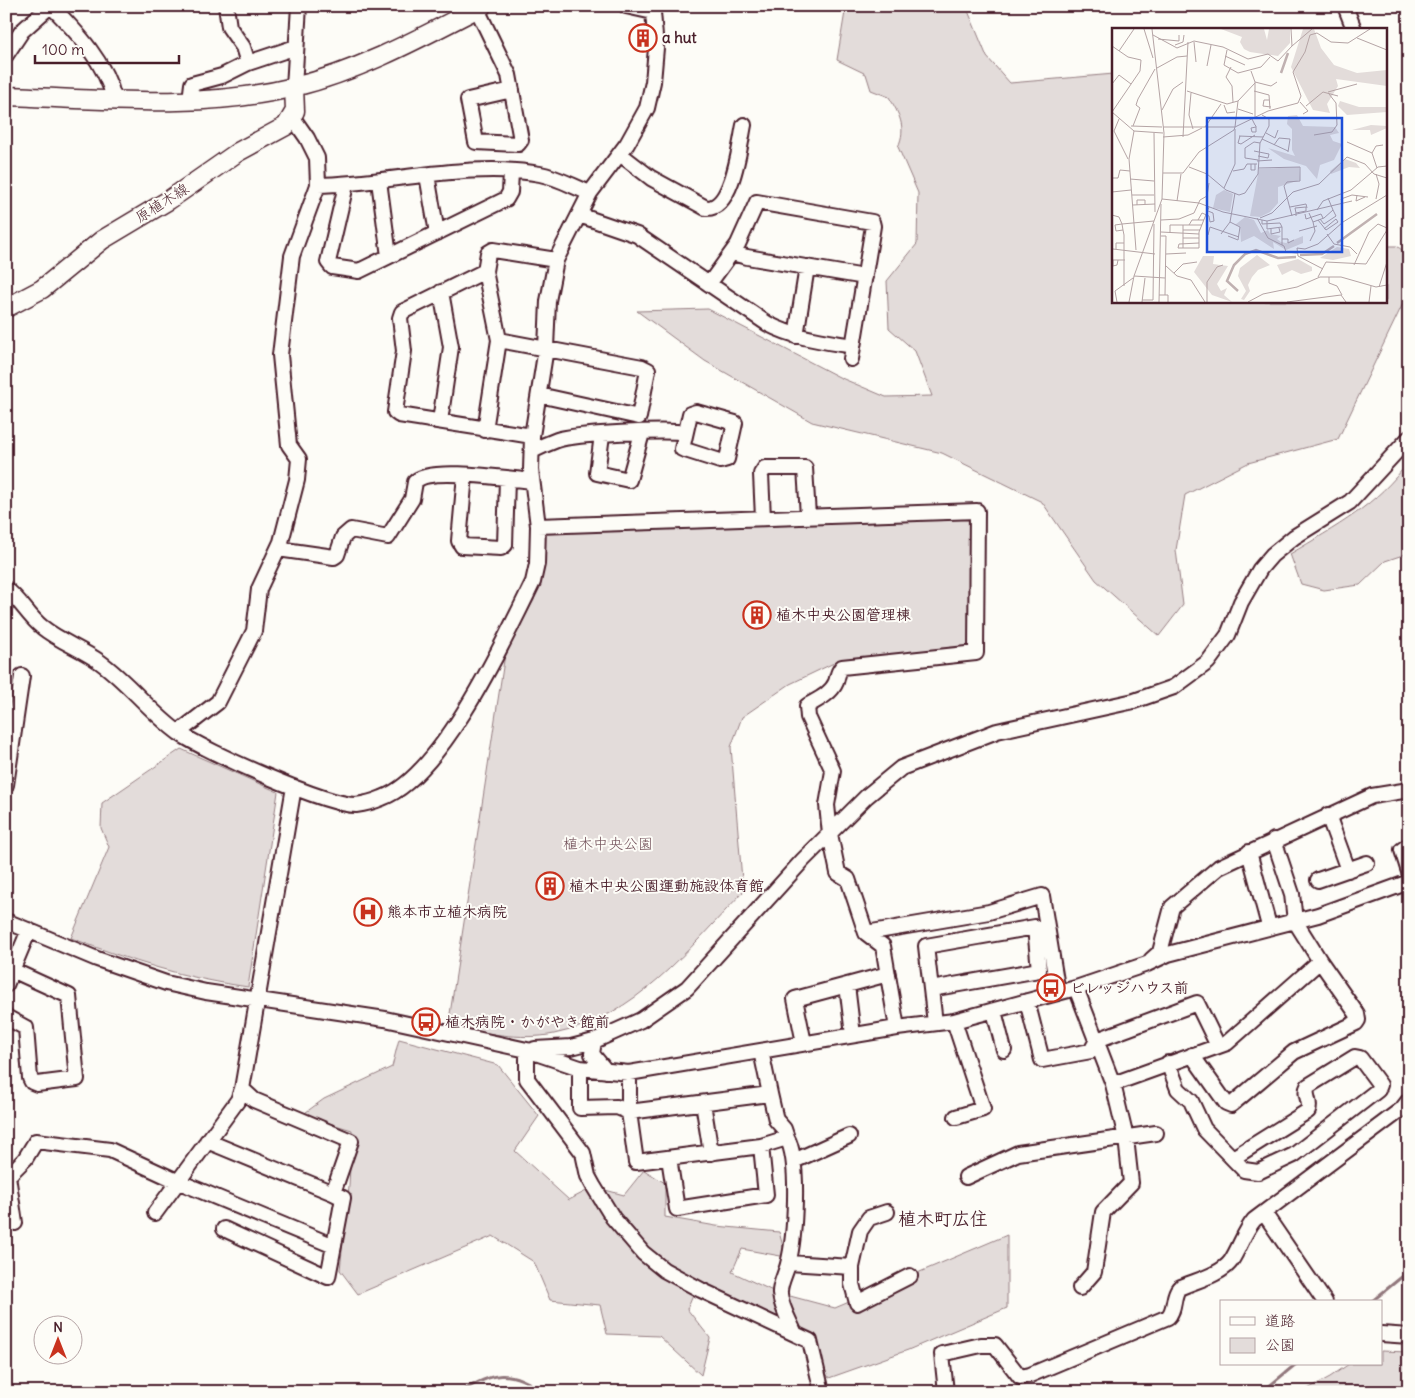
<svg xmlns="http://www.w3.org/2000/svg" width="1415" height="1398" font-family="Delius,'Klee One',sans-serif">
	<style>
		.green { fill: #e3dcda; stroke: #967e82 }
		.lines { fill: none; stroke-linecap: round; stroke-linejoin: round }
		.stream { stroke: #91777b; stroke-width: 3 }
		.minor-casing { stroke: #4a1f2b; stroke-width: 18 }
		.major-casing { stroke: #4a1f2b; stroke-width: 21 }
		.minor { stroke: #fdfcf7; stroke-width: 14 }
		.major { stroke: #fdfcf7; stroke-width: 18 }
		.labels { text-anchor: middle; stroke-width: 4; stroke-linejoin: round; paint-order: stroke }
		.poi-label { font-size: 15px; font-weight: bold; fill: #4a1f2b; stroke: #fdfcf7; text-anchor: start }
		.street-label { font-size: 15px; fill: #4a1f2b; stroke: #fdfcf7 }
		.park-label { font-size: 15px; fill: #704e57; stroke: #fdfcf7 }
		.quarter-label { font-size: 18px; font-weight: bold; fill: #4a1f2b; stroke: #fdfcf7 }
		.inset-river { fill: none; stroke: #c0b1b1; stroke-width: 2.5 }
		.inset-road { fill: none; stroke: #b5a4a5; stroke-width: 1 }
		.view { fill: #1d4ed8; fill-opacity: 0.15; stroke: #1d4ed8; stroke-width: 2.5 }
		.inset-edge { fill: none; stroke: #4a1f2b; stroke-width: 2.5 }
	</style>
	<rect width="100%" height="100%" fill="#fdfcf7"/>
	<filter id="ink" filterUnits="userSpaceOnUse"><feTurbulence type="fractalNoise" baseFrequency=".02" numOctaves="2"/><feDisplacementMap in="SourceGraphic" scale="10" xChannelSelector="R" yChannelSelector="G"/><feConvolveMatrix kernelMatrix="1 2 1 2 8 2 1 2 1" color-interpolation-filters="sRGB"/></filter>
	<g filter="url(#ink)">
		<path class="green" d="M846,6H966L987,57L1010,83L1114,74V301H1386V246H1397L1409,256V291L1338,439L1248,463L1185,495L1176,550L1183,605L1159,636L1096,580L1042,502L942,453L812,422L705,361L637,311L708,309L839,377L886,397L932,396L915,351L889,328L887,281L917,244L918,193L898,147C907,127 899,114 889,97L871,90L866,74L837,60Z
			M1409,461V553L1385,561L1360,585L1324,590L1301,584L1290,554C1337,526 1376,506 1409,461Z
			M967,514L973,519L975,646L968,652L836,662L790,684L742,717L731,747L743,892C687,950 637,1017 554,1034C520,1041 483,1032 448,1027L505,654L534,600L544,568L543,531Z
			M181,749L278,792L248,987C183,978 132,961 71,938L109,847L101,828L102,803Z
			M399,1039L498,1065L539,1116L515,1151L569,1200L594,1187L624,1195L644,1170L665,1183V1217L716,1226L779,1232L786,1257L742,1249L732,1272L775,1292L835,1308L1007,1235V1308L908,1350L829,1378L807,1343L694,1292L687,1309L710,1338L701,1375L659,1336L607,1334L600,1305L550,1300L534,1262L493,1236L358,1294L340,1270L349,1186L352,1130L302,1115L324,1099L392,1067Z
			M1381,1351L1409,1352V1392H1302L1330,1377L1349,1364H1381Z"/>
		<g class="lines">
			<path class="stream" d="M1371,1302L1409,1271
				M461,1392C492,1372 511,1368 542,1392
				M1262,1392L1296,1364"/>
			<g class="minor-casing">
				<path id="minor" d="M51,6C77,32 106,63 114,99
					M226,6L229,27L243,47L248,63
					M1345,6L1354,29
					M477,9L509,75L521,140L518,144L476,142L468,100L512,90
					M6,55L22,31L50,6
					M294,87L299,6
					M190,100L192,84L222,76L248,63L296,47
					M620,154L651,178L706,208C733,210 740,144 744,125
					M427,175L437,233
					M379,181L389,256
					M318,185C389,184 470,161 540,174C557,177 574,187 590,193
					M346,185L328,262L332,267L359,271L506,199L510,192L511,172
					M579,215L637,235L768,324C795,338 823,341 853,346
					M732,253L747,257L865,277
					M485,271L402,312L400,318L404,351L395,412L399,415L532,436
					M709,284L738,244L757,202L872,222L873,226L851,359
					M796,336L807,267
					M499,340L642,367L648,370L639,417L539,395
					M696,412L735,423L727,459L720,461L682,449L690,414Z
					M440,421L451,347L441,292
					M485,430L499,340L485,271L488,253L493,250L556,260
					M602,435L597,473L629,480L642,433
					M532,451C540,447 549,443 557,440C574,434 669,429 685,433
					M465,475L459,541L462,546L501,548L505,545L507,479
					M763,518L761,474L765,468H805L808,516
					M538,526L977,511L976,653L842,667C837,673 838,676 836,682C831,694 817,700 807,706L808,717L833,771L827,805L830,834L838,873L848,879L866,933L883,946L897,1028
					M278,549L334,557L337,555L343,537L351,530L388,537L412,499L415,482C427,466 511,479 532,481
					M6,589C20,599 28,616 42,627C59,641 82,649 100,662C129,683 150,712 179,733C207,752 325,805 356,805C364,804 375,801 382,798C442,776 505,639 533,582L537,564L538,526L531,470L532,436L546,348L548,301L556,260L590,193L627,144L647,108L653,82L656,48L653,12L626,6
					M179,732L218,702L254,631L259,589L281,542L297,480L299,459L289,445L280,355L292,256L318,185L317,158L307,138L293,118
					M6,785L22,676
					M1328,815L1348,870
					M1409,845L1402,850L1409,872
					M1249,852L1269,926
					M1318,880L1367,863
					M6,921L97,959L166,983L206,992L385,1019L527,1050L580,1068L629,1073L897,1028L954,1021L1076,988L1147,964L1168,954L1318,915L1409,882
					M866,933L989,912L1042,896L1058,993
					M1151,960L1160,952L1172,907L1219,867L1372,796L1409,790
					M6,985L29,930
					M847,985L853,1035
					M1076,988L1113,1084L1227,1043L1320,961L1295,921L1292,894L1274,840
					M931,989L926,946L1035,927L1039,970L931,989L935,1023
					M1027,1001L1042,1060L1091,1051L1097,1040L1197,1003L1218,1046
					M994,1011L1004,1050
					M6,1017L26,1028L30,1078L32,1082L37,1084L77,1079L69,996L12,970
					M954,1021L983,1109L956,1117
					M594,1041L592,1054L606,1071
					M804,1043L795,999L888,974
					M535,1049L571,1047L594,1041L641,1020L687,988L803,860L867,796L901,768L997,731L1134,701L1174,687L1208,662L1228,635L1241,602L1260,569L1272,555L1294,537L1350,502L1409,438
					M527,1050V1079L583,1153L588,1176L594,1187L613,1218L643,1253L664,1270L701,1290L810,1341L822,1392
					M761,1051L770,1094
					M1192,1055L1226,1103L1231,1105L1294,1052L1356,1023L1358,1020L1357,1014L1320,961
					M1168,1063L1178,1089L1191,1101L1204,1129L1244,1170L1258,1172L1294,1155L1378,1090L1380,1085L1360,1058L1355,1057L1308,1086C1303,1095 1312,1102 1308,1111L1233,1158
					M580,1068V1108L617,1107L629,1112L770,1094L776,1120L784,1129L787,1138
					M629,1073V1112L636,1162L761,1146L787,1138C800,1161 795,1238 788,1264C786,1273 779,1285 780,1294C781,1307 790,1322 795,1334
					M703,1103L711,1153
					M207,1141L333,1193
					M669,1158L677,1209L766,1195L761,1146
					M794,1161L849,1136
					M966,1177L1018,1153L1156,1133
					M155,1213L238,1100L242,1089L294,787
					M1264,1213L1325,1302
					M15,1223L8,1176L25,1159L36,1141L110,1150L177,1181L334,1246
					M224,1229L328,1277L343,1198L333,1193L351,1141L254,1100L242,1089
					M789,1263L852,1267V1284L857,1303L910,1276
					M852,1267L860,1231L869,1218L887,1212
					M1080,1288L1094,1272L1103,1212L1131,1183L1126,1138L1113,1084
					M1381,1334L1409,1336
					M946,1392L942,1354L981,1345H995L1020,1377L1030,1375L1168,1317C1176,1309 1172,1296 1179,1288C1194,1281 1221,1275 1231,1261C1240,1247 1244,1232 1254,1220L1402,1109L1409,1100"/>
			</g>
			<g class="major-casing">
				<path id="major" d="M6,96C101,99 201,110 294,87C360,71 422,37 482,6
					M6,308L42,289L102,240L169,200L238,152L286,126L295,111L294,87"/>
			</g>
			<use href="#minor" class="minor"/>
			<use href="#major" class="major"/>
		</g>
	</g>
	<defs>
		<g id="building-ring" transform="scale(1.4375)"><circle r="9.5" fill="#fdfcf7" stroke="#c8321e" stroke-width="1.5"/><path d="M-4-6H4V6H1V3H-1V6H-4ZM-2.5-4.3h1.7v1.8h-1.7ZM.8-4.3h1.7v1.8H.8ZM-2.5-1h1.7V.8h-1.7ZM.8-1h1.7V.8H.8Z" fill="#c8321e"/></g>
		<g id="hospital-ring" transform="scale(1.4375)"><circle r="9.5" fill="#fdfcf7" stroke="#c8321e" stroke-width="1.5"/><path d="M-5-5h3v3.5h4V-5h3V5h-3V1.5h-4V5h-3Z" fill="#c8321e"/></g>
		<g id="bus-ring" transform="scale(1.4375)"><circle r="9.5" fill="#fdfcf7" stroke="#c8321e" stroke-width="1.5"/><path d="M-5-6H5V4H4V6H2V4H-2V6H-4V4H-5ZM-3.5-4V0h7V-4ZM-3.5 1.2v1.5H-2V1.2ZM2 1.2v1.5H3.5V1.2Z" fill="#c8321e"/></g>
	</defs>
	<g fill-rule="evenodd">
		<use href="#building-ring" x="643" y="38"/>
		<use href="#building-ring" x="757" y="615"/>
		<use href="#building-ring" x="550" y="886"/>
		<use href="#hospital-ring" x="368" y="912"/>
		<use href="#bus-ring" x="1051" y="988"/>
		<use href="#bus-ring" x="426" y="1022"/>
	</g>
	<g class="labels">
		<g class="poi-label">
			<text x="662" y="43">a hut</text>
			<text x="776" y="620">植木中央公園管理棟</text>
			<text x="569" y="891">植木中央公園運動施設体育館</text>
			<text x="387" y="917">熊本市立植木病院</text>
			<text x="1070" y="993">ビレッジハウス前</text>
			<text x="445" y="1027">植木病院・かがやき館前</text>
		</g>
		<g class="street-label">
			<text transform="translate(162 203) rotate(-32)" y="5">原植木線</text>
		</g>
		<g class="park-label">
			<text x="608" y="849">植木中央公園</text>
		</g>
		<g class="quarter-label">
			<text x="943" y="1225">植木町広住</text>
		</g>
	</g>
	<g transform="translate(1112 28)">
		<rect width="275" height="275" fill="#fdfcf7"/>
		<path d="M109,1H152L155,12L157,1H178V15L166,28L138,24L132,21L128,14L130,9ZM191,1H202L209,20L222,37L245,45L275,42V58L224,51L226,58L215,76L218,85L201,82L179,39ZM228,73L247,79H275V84L235,87L226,78ZM185,87L191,98L223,99L227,105L218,107L221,113L230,116L222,132L208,137L205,151L194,138L172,131L156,120L183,128L180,122V101L175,96L176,88ZM259,97L275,98V100L259,107L258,102H240ZM233,131L244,135L248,140L237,139L219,146L218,143ZM187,139L188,152L166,159V175L158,184L148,189L138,188L147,141ZM112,162L121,166L118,184L101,180L104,167ZM133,189L142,192L149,205L156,202L158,206L169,208L165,211L169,214L174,215L191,208V215L174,222L161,214L162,221L142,208L129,214L128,198L123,197ZM225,219L237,221L239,228L221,232L208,230ZM145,227L158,237L146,242L140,249L136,257L138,263L132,272L129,271L134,263L126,248L128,240ZM91,228H102L101,236L116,238L105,256L109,263L115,260L112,267L120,274L100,267L82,244ZM186,231L200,239V243L189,246L180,242L170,247L165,237Z" fill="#e3dcda"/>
		<path class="inset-river" d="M169,45L176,25M225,215L265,186M188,227L210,226L222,218M126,263L115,253L122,237L133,226L144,222L166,230L184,229"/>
		<path class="inset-road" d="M32,1L41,30M41,7L65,20L82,13L111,19L136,31L156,26L166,33L180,18L179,1M245,10L275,22M46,11L67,13V7M82,14L84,34M63,17L71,14L72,7M0,18L16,29L29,32L28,43L0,84M180,18L200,1M115,22L112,37L126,45L149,39L158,29M7,23L22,1M113,28L133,37M95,38L99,17M119,39L114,49L120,58L121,74M45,40L65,29L75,28M139,43L143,54V89M143,54L159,58L165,54M0,56L7,47L19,56M75,63L115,76L126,73L143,55M142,63L157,67L158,81M216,64L245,56M79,65L77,87L81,101M157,72H152L151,78L159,79M188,74L196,83L191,86M112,77L115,85L123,84M194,78L211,64L226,68M126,81L141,86M50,82L61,61L71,54M0,84L22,103L51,105M7,91L2,103L16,131M140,91L143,97L144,98V104H140L139,100L144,99M19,98L50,99M21,98L28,80L24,77L26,71L43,41M51,99H123L156,83L186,75L189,68L181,44L193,24L198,7L205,5L219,14L236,15L258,1M93,99L109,76M123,99L126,73M22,103L17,131L24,222M42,105L43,184M154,105L163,110L166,102M202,107L220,104L225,97L224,75L217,66M127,108L151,109M128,108L126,115L129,116L143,107M51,109L76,107L90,100M71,109L76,14M150,111L176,123M235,114L260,125M162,117L167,110L178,111L176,124M142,123L157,126L156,130L146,128M146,132L133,130V120L142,114L148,115M145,133L160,132M139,136V142H143V136M77,139L95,146L114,162L127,167L133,165L146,146L148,115L157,98V91L150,87M146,140L188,139V153L175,154L172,158L180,188M265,140L260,125L264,118L271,117M121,143L132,141L135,136H145M51,145H71L87,124L122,102L123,99M264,146L267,156L264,171M0,150H6L8,142L18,143M18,151L42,153M112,160L123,136V101M0,164L19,162M20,167H42M245,167L244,173L253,169M50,171L87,175L111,184L155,193L240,173M65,173L69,146M230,174L229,171L240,167L256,169M21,177L43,176M25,177V172H33V176M178,179L194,176L195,180M205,182L211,173L239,162L266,139L275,138M184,185L183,180L194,179V183L184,185V188M197,185L201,194L212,190L221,182L216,170M193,186L194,191L209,186L211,190M0,187L7,189L10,196L42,193M145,190L156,210L172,218L174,224L185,225M148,190L160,185L181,164L207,156L235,129L253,136L262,146L275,150M208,191L212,196L224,188L221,182M49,192L67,191L82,185L88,172L95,168L97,155M86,192L90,185L97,188L98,194L102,193L101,185L96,183M150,192V196L168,195L170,199M206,192L214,202L226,194M155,193V201L170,199V217M71,197V220M90,197H77L80,192H92M159,201V206L168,204L167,200M212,201L224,191L226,194M71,202H88M187,203L205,198M49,204L87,206M58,205V197H77M109,206L118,194L123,165M215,206L222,216L238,219L245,226M96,207L98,199L127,209M49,208H54L53,267M116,208L126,212L128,199L118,194M71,210H87M170,211H176V215L182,212M198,213L203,203L201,194M12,215V258M87,215L67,216L66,220H87V204L97,179M1,221L43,226M4,221V215H12V207L11,202L10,196L3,197L4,203L11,202M54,226L74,225M6,232L5,237L1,238V232H13M242,237L257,204L266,196L275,200M54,238L65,248L79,252L93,274M211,241L186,228L185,220L193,221L206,216L231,194L275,167M62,245L71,236L85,234M22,248L53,250M206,249L214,234L254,236L275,202M217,249V255L225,258L230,267M267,259L275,234M47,267H56V274M30,272H41L42,196M5,274L3,263L21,250M17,274L22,248L50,171L52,105L40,1M30,274L33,250M47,274L49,176M95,274V254L105,239L111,237M136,274L151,266L185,259L208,249H229L264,259L275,257M175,274L229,267L234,274M257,274L259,258"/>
		<path class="view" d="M95,90H230V224H95Z"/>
		<rect width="275" height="275" class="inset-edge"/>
	</g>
	<rect width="1415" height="1398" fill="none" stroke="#fdfcf7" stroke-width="25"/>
	<rect x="12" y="12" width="1390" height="1373" fill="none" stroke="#4a1f2b" stroke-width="2" filter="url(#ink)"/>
	<rect x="1220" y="1300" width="162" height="65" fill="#fdfcf7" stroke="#b5a4a5"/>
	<rect x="1230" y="1317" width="25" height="8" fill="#fdfcf7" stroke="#b5a4a5"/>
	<text x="1265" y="1326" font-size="15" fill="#4a1f2b">道路</text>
	<rect x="1230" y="1338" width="25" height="15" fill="#e3dcda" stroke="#b5a4a5"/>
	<text x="1265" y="1350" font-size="15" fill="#4a1f2b">公園</text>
	<g transform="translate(58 1340)"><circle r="24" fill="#fdfcf7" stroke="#b5a4a5"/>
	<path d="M0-4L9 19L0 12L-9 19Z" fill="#c8321e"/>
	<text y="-8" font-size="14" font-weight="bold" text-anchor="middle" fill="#4a1f2b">N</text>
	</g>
	<path d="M35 55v8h144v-8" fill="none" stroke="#4a1f2b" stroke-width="2.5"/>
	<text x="42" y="55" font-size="15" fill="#4a1f2b" stroke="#fdfcf7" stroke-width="4" paint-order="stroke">100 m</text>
</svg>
